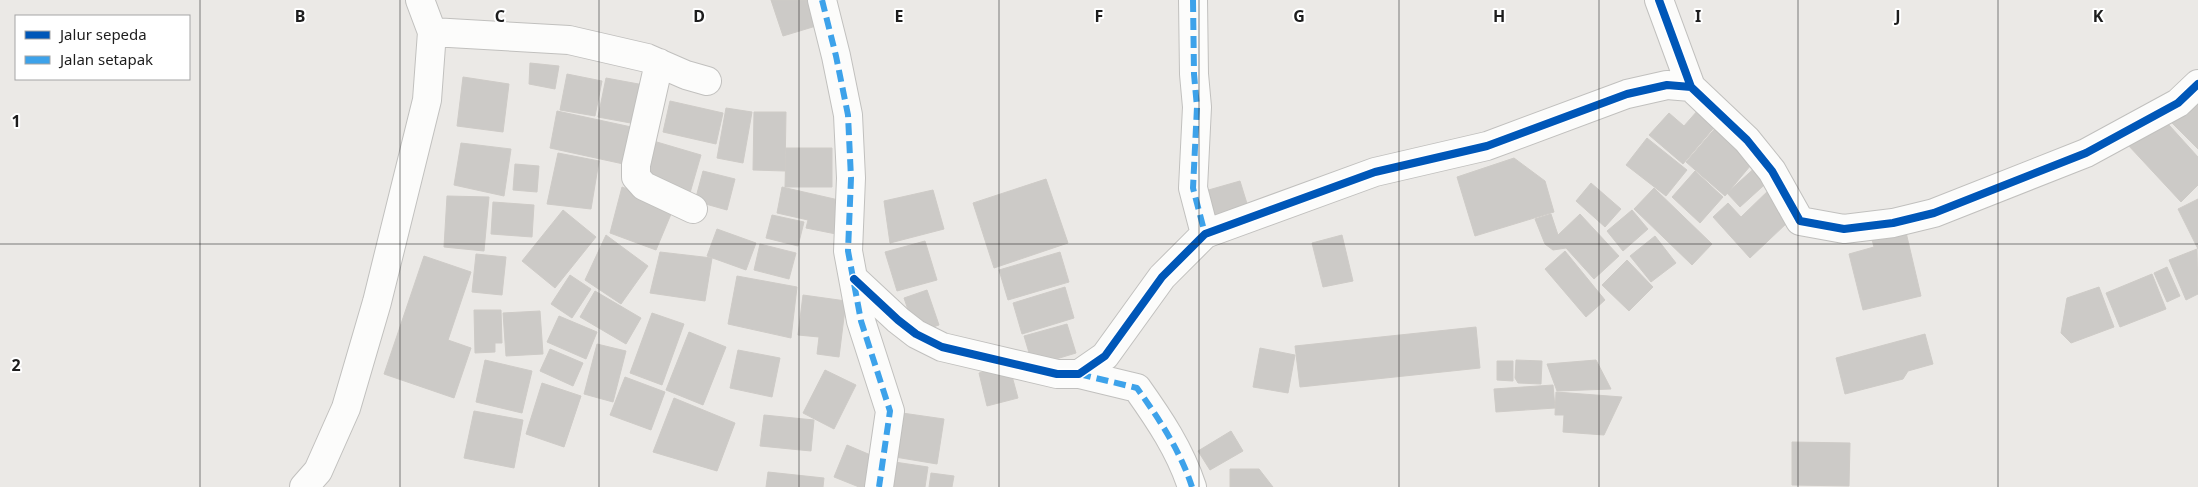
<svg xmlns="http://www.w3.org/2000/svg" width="2198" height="487" font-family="'Noto Sans',sans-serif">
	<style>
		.building { fill: #cccac7; stroke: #cecbc7 }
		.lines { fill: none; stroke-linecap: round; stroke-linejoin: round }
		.minor-casing { stroke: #c1c0be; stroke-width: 30 }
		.minor { stroke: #fcfcfb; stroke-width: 28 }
		.quiet { stroke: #3da2ea; stroke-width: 6; stroke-dasharray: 12 6; stroke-linecap: butt }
		.cycleway-casing { stroke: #fff; stroke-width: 11 }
		.cycleway { stroke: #0057b8; stroke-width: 8 }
		.grid { fill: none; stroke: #1d1d1d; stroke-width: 1; stroke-opacity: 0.55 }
		.grid-label { font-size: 16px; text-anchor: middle; font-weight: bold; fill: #1d1d1d; stroke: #fff; stroke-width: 4; stroke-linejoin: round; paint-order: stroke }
	</style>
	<rect width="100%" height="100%" fill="#ebe9e6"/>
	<path class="building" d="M771,0H807L816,26L783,36Z
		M530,63L559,66L555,89L529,84Z
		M567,74L602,81L595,116L560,110Z
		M463,77L509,84L503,132L457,126Z
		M606,78L644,85L636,124L598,117Z
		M2198,96V149L2168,119Z
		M670,101L723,113L716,144L663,132Z
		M1705,102L1723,117L1683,164L1649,135L1669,113L1684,126Z
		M726,108L752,112L743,163L717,158Z
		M557,111L636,128L628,165L550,148Z
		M754,112H786L785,171L753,170Z
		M2160,115L2198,157V185L2181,202L2128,145Z
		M1718,125L1756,159L1725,196L1686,162Z
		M1647,138L1687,170L1666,196L1626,165Z
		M650,140L701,155L690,193L639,177Z
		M461,143L511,149L504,196L454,185Z
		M786,148H832V187H785Z
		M558,153L599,161L591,209L547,204Z
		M1514,158L1545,181L1554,212L1475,236L1457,177Z
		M515,164L539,166L537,192L513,190Z
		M1759,164L1772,178L1740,207L1727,193Z
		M703,171L735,179L727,210L695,201Z
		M1695,171L1723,197L1700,223L1672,197Z
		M1046,179L1068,243L994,268L973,203Z
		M1240,181L1249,210L1207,223L1198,193Z
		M1591,183L1621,209L1605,227L1576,201Z
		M622,187L674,207L656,250L610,233Z
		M782,187L843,201L836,234L806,228L808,220L777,213Z
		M1772,187L1787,223L1750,258L1713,217L1728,203L1741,217Z
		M1654,188L1712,244L1692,265L1634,209Z
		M933,190L944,229L890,243L884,201Z
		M447,196L489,197L484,251L444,247Z
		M2198,199V249L2178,209Z
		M493,202L534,205L532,237L491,234Z
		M563,210L596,237L555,288L522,261Z
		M1632,210L1648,229L1623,251L1607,231Z
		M1551,214L1558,235L1580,214L1619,256L1594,279L1566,248L1553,250L1545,244L1535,219Z
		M772,215L804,222L798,246L766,238Z
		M1905,228L1921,296L1863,310L1849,254L1874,247L1871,236Z
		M717,229L756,243L746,270L707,256Z
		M606,235L648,266L621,304L585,280Z
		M1342,235L1353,281L1323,287L1312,243Z
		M1655,236L1676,263L1651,282L1630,256Z
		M925,241L937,280L897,291L885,252Z
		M760,244L796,253L789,279L754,270Z
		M2197,249L2198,294L2186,300L2169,260Z
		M1565,251L1605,300L1586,317L1545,269Z
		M660,252L712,258L705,301L650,293Z
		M1060,252L1069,282L1008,300L999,270Z
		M476,254L506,257L502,295L472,292Z
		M424,256L471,272L448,340L471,348L454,398L384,374Z
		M1627,260L1653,287L1629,311L1602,285Z
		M2167,267L2180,296L2167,302L2154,273Z
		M2152,274L2166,309L2120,327L2106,293Z
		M570,275L591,289L572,318L551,304Z
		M737,276L797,287L791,338L728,324Z
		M1065,287L1074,318L1022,334L1013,303Z
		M2099,287L2114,327L2071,343L2061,333L2067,298Z
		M927,290L939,325L916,333L904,298Z
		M595,291L641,318L626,344L580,317Z
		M803,295L846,301L839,357L817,354L819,337L798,335Z
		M474,310H501L502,343H495V352L475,353Z
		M540,311L543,354L506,356L503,313Z
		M652,313L684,324L662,385L630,373Z
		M559,316L597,332L586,359L547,342Z
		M1067,324L1076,353L1033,366L1024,336Z
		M1476,327L1480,368L1300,387L1295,346Z
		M689,332L726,347L703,405L666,390Z
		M1925,334L1933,364L1908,371L1903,379L1845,394L1836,358Z
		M597,344L626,351L613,402L584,394Z
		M1260,348L1295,355L1288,393L1253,387Z
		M550,349L583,363L573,386L540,371Z
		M738,350L780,358L772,397L730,388Z
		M485,360L532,371L522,413L476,402Z
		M1516,360L1542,361L1541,384L1518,383L1515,378Z
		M1596,360L1611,389L1557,391L1547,364Z
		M1497,361H1513V381L1497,380Z
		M1009,365L1018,398L987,406L979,373Z
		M825,370L856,385L834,429L803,413Z
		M625,377L665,392L651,430L610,415Z
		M542,383L581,396L564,447L526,434Z
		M1553,385L1555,408L1496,412L1494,389Z
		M1556,392L1622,397L1604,435L1563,432L1564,415H1555Z
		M674,398L735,423L717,471L653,452Z
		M474,411L523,420L514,468L464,458Z
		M895,412L944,419L937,464L889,456Z
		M764,415L814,420L811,451L760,446Z
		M1231,431L1243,451L1210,470L1198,451Z
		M1792,442L1850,443L1849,486L1792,485Z
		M847,445L880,459L868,487H859L834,477Z
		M888,461L928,467L925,487H884Z
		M1230,469H1259L1273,487H1230Z
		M768,472L824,478L823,487H766Z
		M931,473L954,476L952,487H929Z"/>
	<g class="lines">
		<g class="minor-casing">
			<path id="minor" d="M822,0L836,56L848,115L851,178L848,251L861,321L890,411L879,487
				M1193,0L1194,74L1197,107L1193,188L1205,234
				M432,32L569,40L647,58L686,75L707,81
				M659,63L636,165V177L644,186L693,209
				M1691,87L1747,140L1772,171L1800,221L1844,229L1893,223L1934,213L2086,153L2178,103L2198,84
				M854,279L898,320L916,334L942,347L1057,374H1079L1105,356L1162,277L1205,234L1375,172L1487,146L1627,94L1667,85L1691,87L1659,0
				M1079,374L1137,388C1159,419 1180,450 1192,487
				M304,487L318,471L346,408L377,302L427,100L432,32L420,0"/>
		</g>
		<use href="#minor" class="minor"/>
		<path class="quiet" d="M822,0L836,56L848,115L851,178L848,251L861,321L890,411L879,487
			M1193,0L1194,74L1197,107L1193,188L1205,234
			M1079,374L1137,388C1159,419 1180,450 1192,487"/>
		<g class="cycleway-casing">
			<path id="cycleway" d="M1691,87L1747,140L1772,171L1800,221L1844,229L1893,223L1934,213L2086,153L2178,103L2198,84
				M854,279L898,320L916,334L942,347L1057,374H1079L1105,356L1162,277L1205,234L1375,172L1487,146L1627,94L1667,85L1691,87L1659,0"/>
		</g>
		<use href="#cycleway" class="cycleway"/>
	</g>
	<path class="grid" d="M200,0V487M400,0V487M599,0V487M799,0V487M999,0V487M1199,0V487M1399,0V487M1599,0V487M1798,0V487M1998,0V487M0,244H2198"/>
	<g class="grid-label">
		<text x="300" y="22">B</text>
		<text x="500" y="22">C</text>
		<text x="699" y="22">D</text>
		<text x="899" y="22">E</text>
		<text x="1099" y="22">F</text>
		<text x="1299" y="22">G</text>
		<text x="1499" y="22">H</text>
		<text x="1698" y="22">I</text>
		<text x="1898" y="22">J</text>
		<text x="2098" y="22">K</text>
		<text x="16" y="127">1</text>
		<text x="16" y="371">2</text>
	</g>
	<rect x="15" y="15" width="175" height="65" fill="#ffffff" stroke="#a5a5a5"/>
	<rect x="25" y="31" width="25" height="8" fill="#0057b8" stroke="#a5a5a5"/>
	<text x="60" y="40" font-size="15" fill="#1d1d1d">Jalur sepeda</text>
	<rect x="25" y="56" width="25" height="8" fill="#3da2ea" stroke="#a5a5a5"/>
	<text x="60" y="65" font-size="15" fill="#1d1d1d">Jalan setapak</text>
</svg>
